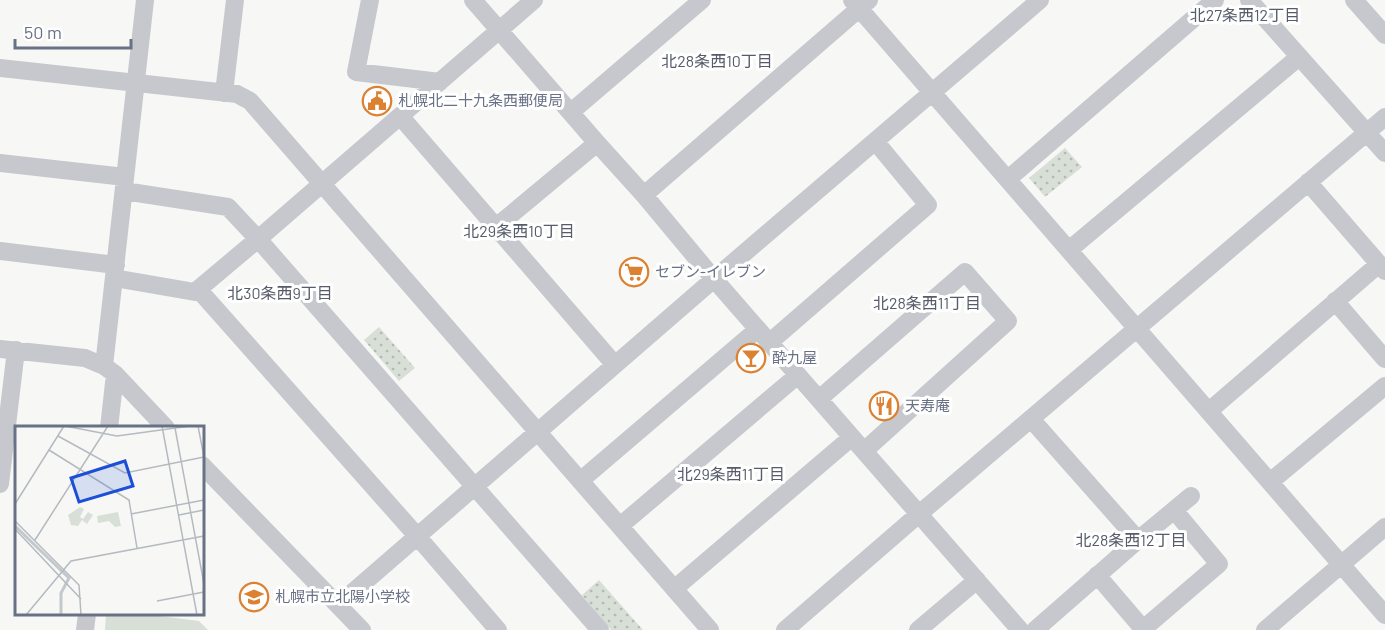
<svg xmlns="http://www.w3.org/2000/svg" width="1385" height="630" font-family="Barlow,'Noto Sans JP',sans-serif">
	<style>
		.grass { fill: url(#grass-dots) }
		.garden { fill: #d8dfd6 }
		.lines { fill: none; stroke-linecap: round; stroke-linejoin: round }
		.minor { stroke: #c6c8cd; stroke-width: 18 }
		.labels { text-anchor: middle; stroke-width: 6; stroke-linejoin: round; paint-order: stroke }
		.poi-label { font-size: 15px; fill: #687185; stroke: #fff; text-anchor: start }
		.neighbourhood-label { font-size: 16px; fill: #565c6a; stroke: #fff }
		.inset-river { fill: none; stroke: #c3c8ce; stroke-width: 3 }
		.inset-road { fill: none; stroke: #b5bac1; stroke-width: 1.5 }
		.view { fill: #1d4ed8; fill-opacity: 0.15; stroke: #1d4ed8; stroke-width: 3 }
		.inset-edge { fill: none; stroke: #687185; stroke-width: 3 }
	</style>
	<defs>
		<pattern id="grass-dots" width="8" height="8" patternUnits="userSpaceOnUse" patternTransform="scale(1.5)"><rect width="8" height="8" fill="#d8dfd6"/><path d="M2 2h.1M6 6h.1" fill="none" stroke="#b3b9b3" stroke-width="1.8" stroke-linecap="round"/></pattern>
	</defs>
	<rect width="100%" height="100%" fill="#f7f8f5"/>
	<path class="grass" d="M1065,148L1082,167L1045,197L1029,178Z
		M379,327L415,368L399,381L364,340Z
		M599,580L643,630H611L582,595Z"/>
	<path class="garden" d="M106,614H144L199,621L208,630H105Z"/>
	<g class="lines">
		<path class="minor" d="M370,0L356,72L440,82
			M473,0L597,143L644,195L714,279L1020,630
			M852,0L1385,615
			M1249,0L1385,153
			M1354,0L1385,35
			M0,68L237,94L250,101L710,630
			M224,93L235,0
			M571,112L702,0
			M400,116L615,365
			M0,163L125,177
			M1008,179L1215,0
			M1308,182L1385,271
			M124,191L228,207L258,239L600,630
			M644,195L869,0
			M496,227L597,143
			M1069,250L1299,57
			M0,251L116,265
			M114,278L195,292L258,239L534,0
			M198,289L417,536L498,630
			M1335,301L1385,359
			M770,342L928,205L875,141
			M0,349L85,358L104,366L115,374L166,428
			M104,366L145,0
			M819,399L965,272L1008,321L864,451
			M1209,411L1379,264
			M1031,419L1138,540
			M109,428L115,374
			M202,465L362,630
			M580,481L758,329
			M1270,482L1385,386
			M0,484L16,350
			M620,526L798,375
			M1097,575L1144,630
			M674,589L852,437
			M338,605L714,279L1040,0
			M1143,629L1219,564L1174,510
			M85,630L87,614
			M785,630L919,514L1385,117
			M918,630L977,580
			M1035,630L1138,540L1191,496
			M1265,630L1385,527"/>
	</g>
	<defs>
		<g id="civic-ring" transform="scale(1.5)"><circle r="9.5" fill="#fff" stroke="#dc8131" stroke-width="1.5"/><path d="M-.6-6.5H3V-4.5H.6V-3L4-1V1h2V6H-6V1h2V-1L-.6-3ZM-1.2 2.5V6h2.4V2.5Z" fill="#dc8131"/></g>
		<g id="supermarket-ring" transform="scale(1.5)"><circle r="9.5" fill="#fff" stroke="#dc8131" stroke-width="1.5"/><path d="M-6-5.5h2.5l.6 2H6L4.5 2H-2.5L-4.4-4H-6ZM-1.5 3.2a1.3 1.3 0 1 0 .1 0ZM3 3.2a1.3 1.3 0 1 0 .1 0Z" fill="#dc8131"/></g>
		<g id="bar-ring" transform="scale(1.5)"><circle r="9.5" fill="#fff" stroke="#dc8131" stroke-width="1.5"/><path d="M-6-5H6L.8 .8V4.5H3.5V6h-7V4.5H-.8V.8Z" fill="#dc8131"/></g>
		<g id="restaurant-ring" transform="scale(1.5)"><circle r="9.5" fill="#fff" stroke="#dc8131" stroke-width="1.5"/><path d="M-5-6h1v4h1v-4h1v4h1v-4h1v5L-1.5 .5V6h-2V.5L-5-1ZM5-6V6H3V1.5H1.5Q1.5-4 5-6Z" fill="#dc8131"/></g>
		<g id="school-ring" transform="scale(1.5)"><circle r="9.5" fill="#fff" stroke="#dc8131" stroke-width="1.5"/><path d="M0-5L7-2L0 1L-7-2ZM-4 1L0 2.5L4 1V4Q0 6-4 4Z" fill="#dc8131"/></g>
	</defs>
	<g fill-rule="evenodd">
		<use href="#civic-ring" x="377" y="101"/>
		<use href="#supermarket-ring" x="634" y="272"/>
		<use href="#bar-ring" x="751" y="358"/>
		<use href="#restaurant-ring" x="884" y="406"/>
		<use href="#school-ring" x="254" y="597"/>
	</g>
	<g class="labels">
		<g class="poi-label">
			<text x="398" y="106">札幌北二十九条西郵便局</text>
			<text x="655" y="277">セブン-イレブン</text>
			<text x="772" y="363">酔九屋</text>
			<text x="905" y="411">天寿庵</text>
			<text x="275" y="602">札幌市立北陽小学校</text>
		</g>
		<g class="neighbourhood-label">
			<text x="1245" y="21">北27条西12丁目</text>
			<text x="717" y="67">北28条西10丁目</text>
			<text x="519" y="237">北29条西10丁目</text>
			<text x="280" y="299">北30条西9丁目</text>
			<text x="927" y="309">北28条西11丁目</text>
			<text x="731" y="480">北29条西11丁目</text>
			<text x="1131" y="546">北28条西12丁目</text>
		</g>
	</g>
	<g transform="translate(15 426)">
		<rect width="189" height="189" fill="#f7f8f5"/>
		<path d="M65,81L69,83L65,91L68,93L73,86L78,89L72,98L67,94L63,100L56,99L53,89Z" fill="#d8dfd6"/>
		<path d="M103,86L106,100L100,101L94,95L83,97L82,90Z" fill="#d8dfd6"/>
		<path class="inset-river" d="M0,100L54,152L46,167V189"/>
		<path class="inset-road" d="M50,0L102,10L175,0M147,0L182,189M183,0L189,31M160,2L189,158M43,10L110,47L189,31M34,24L114,74L122,122M0,78L49,0M116,88L189,74M164,89L189,84M0,95L64,159L66,189M0,103L66,173M20,114L93,0M142,175L189,166M11,189L56,135L189,110"/>
		<path class="view" d="M110,35L118,60L64,76L56,52Z"/>
		<rect width="189" height="189" class="inset-edge"/>
	</g>
	<path d="M15 39v9h116v-9" fill="none" stroke="#687185" stroke-width="3"/>
	<text x="24" y="39" font-size="18" fill="#687185" stroke="#ffffff" stroke-width="4.5" paint-order="stroke">50 m</text>
</svg>
